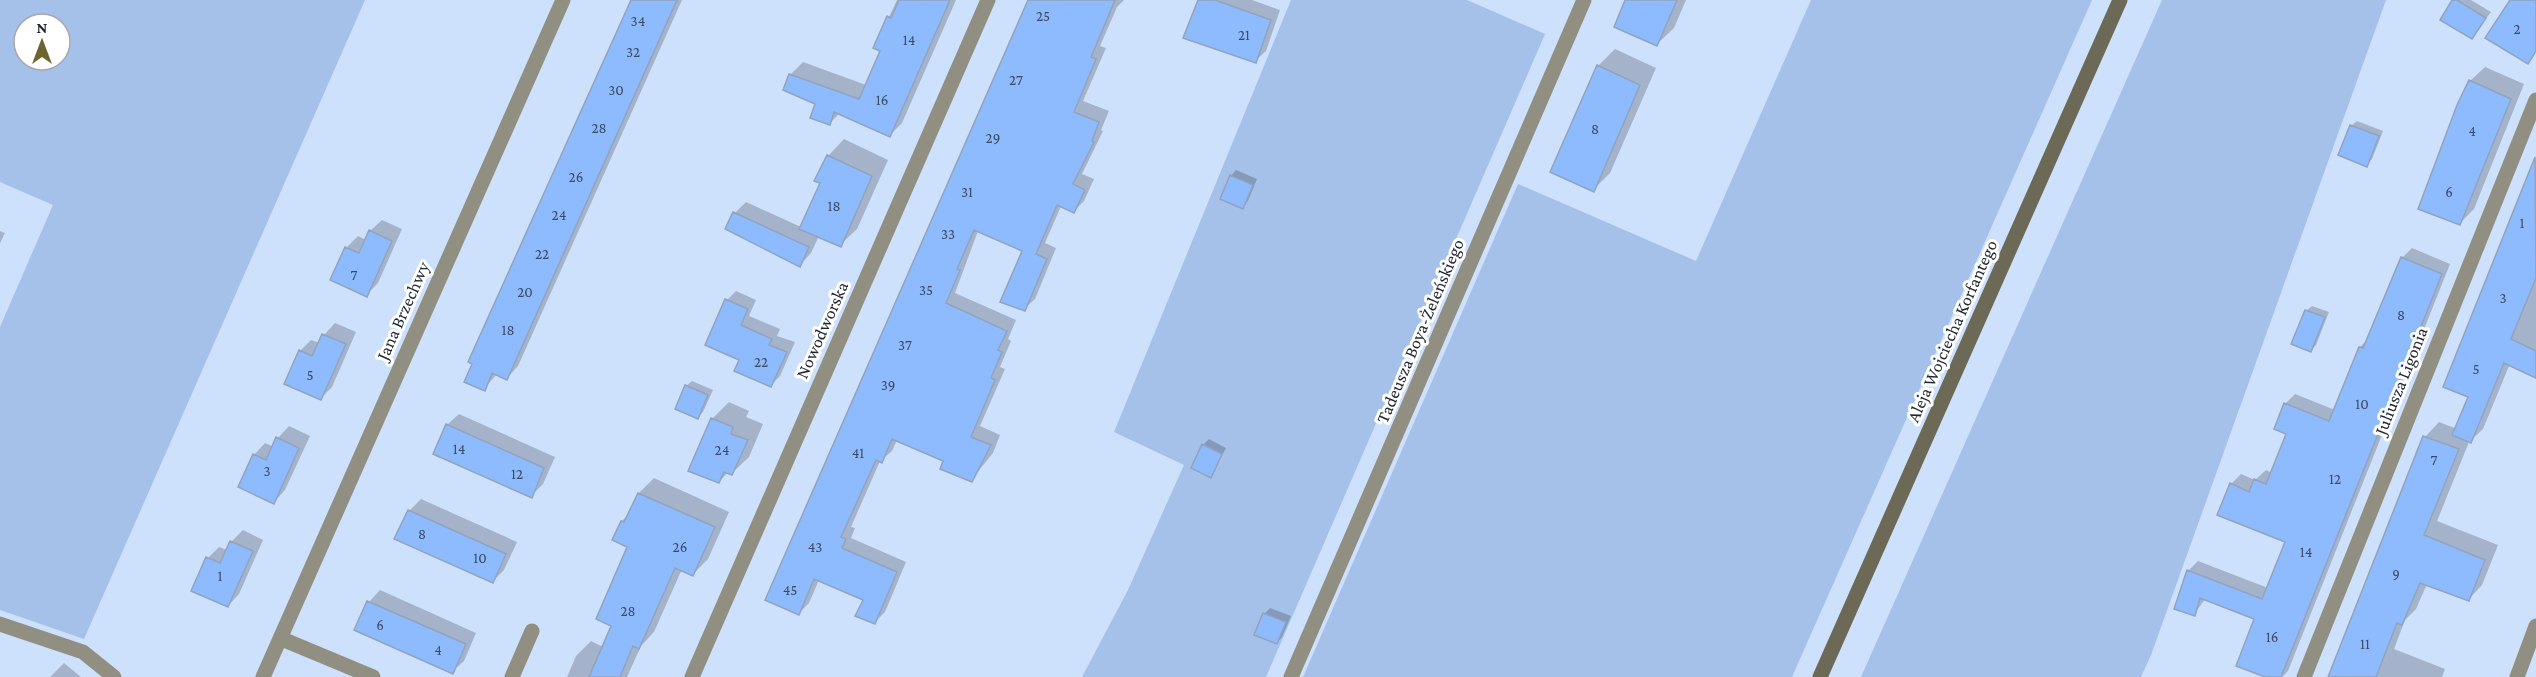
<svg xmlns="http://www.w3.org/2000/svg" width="2536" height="677" font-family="'Crimson Pro',serif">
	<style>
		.green { fill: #a5c1e9; fill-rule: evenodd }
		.shadow { fill: #0003 }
		.building { fill: #8ebbfe; stroke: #91a3bd; stroke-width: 1.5 }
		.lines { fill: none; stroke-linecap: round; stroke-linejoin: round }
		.street { stroke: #918f82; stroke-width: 15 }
		.secondary { stroke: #6c6956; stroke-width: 15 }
		.labels { text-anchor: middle; stroke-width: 6; stroke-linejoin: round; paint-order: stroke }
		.number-label { font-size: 15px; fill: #3a4a63 }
		.street-label { font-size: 18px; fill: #1e252f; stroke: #fff }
	</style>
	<rect width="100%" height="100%" fill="#cde0fc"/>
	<path class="green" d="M0,0H365L84,639L0,610V327L53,205L0,182ZM24,24H60V60H24Z
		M1291,0H1467L1545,34L1266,677H1082L1128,590L1184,465L1114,432Z
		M1811,0H2092L1792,677H1303L1518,184L1696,261Z
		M2162,0H2386L2151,655L2141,677H1861Z"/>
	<path class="shadow" d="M632,0H682L518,366L507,378L497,374L484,389Z
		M897,0H956L902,123L890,135L840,113L830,123L817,103L790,75L803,62L866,85L882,50L875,47Z
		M1029,0H1124L1117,7L1100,46L1106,48L1083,101L1109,111L1101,130L1103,131L1082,174L1094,179L1084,201L1074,211L1061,206L1045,243L1056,248L1035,299L1024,309V250L978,231L955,293L1016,320L1008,339L1011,341L1000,367L1005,369L980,426L1000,435L993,453L971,480L945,460L897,440L892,451L880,461L851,527L855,528L851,538L906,562L885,612L875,622L865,599L819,580L809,603L799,613Z
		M1199,0H1252L1280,10L1266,51L1255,61Z
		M1627,0H1686L1674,28L1657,44Z
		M2454,0H2471L2491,12L2472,37Z
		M1615,49L1656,68L1610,173L1593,190L1598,66Z
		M2485,67L2524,84L2474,209L2459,224L2470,81Z
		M2357,121L2383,131L2372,159L2367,165L2351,126Z
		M844,139L888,160L857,229L840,245L819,236L811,253L800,265L735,213L746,202L801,227L822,183L828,156Z
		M2536,158V379L2509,366L2483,429L2469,442L2437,521L2498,545L2482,585L2468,600L2427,584L2416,609L2405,620L2394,649L2445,669L2442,677H2329L2425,437L2439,422L2457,429L2470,396L2445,386Z
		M1236,170L1257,179L1248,201L1242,207L1231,176Z
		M382,220L402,229L378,283L366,295L332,279L346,248L358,236L366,240L370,231Z
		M0,231L5,233L0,243Z
		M2412,248L2450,264L2288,671L2282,677H2269L2256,618L2206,598L2194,614L2188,571L2198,561L2268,588L2287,541L2231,484L2241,474L2255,480L2266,470L2272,473L2288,433L2285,404L2295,394L2335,410L2360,347L2368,339L2402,258Z
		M736,291L756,300L749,316L780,329L777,336L795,342L780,376L771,385L727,300Z
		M2312,306L2329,312L2316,345L2311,350L2306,311Z
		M335,323L356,332L332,387L320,399L300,351L311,340L320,343L324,335Z
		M692,381L713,390L703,412L698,417L686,386Z
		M729,402L749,411L746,417L763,424L749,457L732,473L728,472L719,482L712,419Z
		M459,414L555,457L543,484L531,496L447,425Z
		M289,426L310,436L285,490L274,502L254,455L265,443L274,447L278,438Z
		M1209,439L1226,448L1211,476L1203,445Z
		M654,478L729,512L708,559L693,574L682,569L654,632L641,646L627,677H567L576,656L591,641L603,647L613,625L629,546L622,521L630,513L639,493Z
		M421,499L517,542L504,570L493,581L409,511Z
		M243,530L263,540L239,594L228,606L208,558L219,547L227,550L231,542Z
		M380,590L476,633L464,661L452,672L356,629L369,602Z
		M1270,608L1291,616L1282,637L1277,643L1264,614Z
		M64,663L81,677H50Z"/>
	<path class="building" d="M631,0H677L507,380L492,373L485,391L464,382L472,364L468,362Z
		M899,0H950L890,137L834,112L830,125L810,118L815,104L783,90L789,74L859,99L880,51L873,48L887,16L891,18Z
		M1028,0H1115L1091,57L1096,59L1074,112L1099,122L1092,141L1094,142L1073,184L1085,190L1074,213L1057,205L1036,254L1047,259L1025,311L1000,302L1022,251L974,230L957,269L960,270L946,303L1007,331L998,350L1002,352L991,378L995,380L971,437L991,445L972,482L940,469L943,461L892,439L882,463L876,460L841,537L846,539L842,548L897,572L875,624L855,616L863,600L814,579L799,615L765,600Z
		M1198,0H1215L1271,20L1256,63L1183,38Z
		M1625,0H1677L1657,46L1614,27Z
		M2452,0H2457L2486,18L2472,39L2440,20Z
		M2510,0H2536V51L2528,64L2485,38Z
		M1597,65L1640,85L1594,192L1550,172Z
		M2469,80L2511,99L2460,225L2418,209L2457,105Z
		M2350,125L2379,136L2367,167L2338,155Z
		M827,155L872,176L841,247L799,229L820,183L814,181Z
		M2535,157L2536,278L2511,339L2536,351V378L2504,363L2471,443L2452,435L2468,397L2443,387Z
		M1230,175L1253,185L1243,209L1220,199Z
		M733,212L809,247L800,267L725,229Z
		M369,230L392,241L367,297L330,280L345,247L359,253Z
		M2401,257L2442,274L2281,677H2265L2236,666L2254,619L2200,598L2195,616L2174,609L2187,570L2262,599L2285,542L2217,515L2230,483L2249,492L2254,479L2266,484L2286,434L2274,429L2284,403L2329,421L2359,347L2363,348Z
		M725,299L748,309L741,325L772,339L769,345L787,352L771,387L734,371L739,360L705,345Z
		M2305,310L2325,317L2311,352L2291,344Z
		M322,334L346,344L321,400L284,384L299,350L312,356Z
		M685,385L708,395L698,419L675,409Z
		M711,418L733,427L731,434L748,440L732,475L724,472L719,483L688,471Z
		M446,424L544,468L532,498L433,454Z
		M2423,436L2459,449L2424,535L2485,560L2469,601L2420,583L2402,625L2397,623L2376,677H2328Z
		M276,437L299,448L274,504L238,487L253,454L266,460Z
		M1202,444L1222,454L1211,478L1191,468Z
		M638,493L715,527L693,576L675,568L639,649L633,646L620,677H589L611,626L596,619L627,547L612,540L621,521L624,522Z
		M408,510L506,554L493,583L394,539Z
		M230,541L253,551L228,607L191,591L206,557L220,563Z
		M367,601L466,644L453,674L354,630Z
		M1263,613L1286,622L1277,644L1254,635Z"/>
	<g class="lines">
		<path class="street" d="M0,624L83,652L114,677
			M282,639L373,677
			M263,677L563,0
			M512,677L532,631
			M692,677L988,0
			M1291,677L1584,0
			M2304,677L2536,100
			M2517,677L2536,626"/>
		<path class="secondary" d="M1820,677L2120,0"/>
	</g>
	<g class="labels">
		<g class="number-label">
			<text x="1043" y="21">25</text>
			<text x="638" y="26">34</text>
			<text x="2517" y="34">2</text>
			<text x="1244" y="40">21</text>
			<text x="909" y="45">14</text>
			<text x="633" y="57">32</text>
			<text x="1016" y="85">27</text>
			<text x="616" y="95">30</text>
			<text x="882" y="105">16</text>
			<text x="599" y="133">28</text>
			<text x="1595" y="134">8</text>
			<text x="2472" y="136">4</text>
			<text x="993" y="143">29</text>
			<text x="576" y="182">26</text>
			<text x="967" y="197">31</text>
			<text x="2449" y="197">6</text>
			<text x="834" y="211">18</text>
			<text x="559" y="220">24</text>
			<text x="2522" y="228">1</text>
			<text x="948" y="239">33</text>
			<text x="542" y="259">22</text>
			<text x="354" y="280">7</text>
			<text x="926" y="295">35</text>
			<text x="525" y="297">20</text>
			<text x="2503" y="303">3</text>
			<text x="2401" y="320">8</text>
			<text x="508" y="335">18</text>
			<text x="905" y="350">37</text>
			<text x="761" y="367">22</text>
			<text x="2476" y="374">5</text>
			<text x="310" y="380">5</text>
			<text x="888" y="390">39</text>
			<text x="2362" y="409">10</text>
			<text x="459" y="454">14</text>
			<text x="722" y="455">24</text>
			<text x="858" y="458">41</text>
			<text x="2434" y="465">7</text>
			<text x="267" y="476">3</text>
			<text x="517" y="479">12</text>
			<text x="2335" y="484">12</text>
			<text x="422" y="539">8</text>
			<text x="680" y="552">26</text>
			<text x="815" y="552">43</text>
			<text x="2306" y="557">14</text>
			<text x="480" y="563">10</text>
			<text x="2396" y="579">9</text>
			<text x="220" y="581">1</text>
			<text x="790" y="595">45</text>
			<text x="628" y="616">28</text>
			<text x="380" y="630">6</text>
			<text x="2272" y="642">16</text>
			<text x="2365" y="649">11</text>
			<text x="438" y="655">4</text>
		</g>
		<g class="street-label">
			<text transform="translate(403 311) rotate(-66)" y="6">Jana Brzechwy</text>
			<text transform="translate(822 330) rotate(-66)" y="6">Nowodworska</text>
			<text transform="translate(1420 331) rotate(-67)" y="6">Tadeusza Boya-Żeleńskiego</text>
			<text transform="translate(1952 331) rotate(-66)" y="6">Aleja Wojciecha Korfantego</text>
			<text transform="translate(2401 381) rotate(-68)" y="6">Juliusza Ligonia</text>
		</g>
	</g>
	<g transform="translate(42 42)"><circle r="28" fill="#ffffff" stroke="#a5a8ac" stroke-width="1.5"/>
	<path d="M0-4.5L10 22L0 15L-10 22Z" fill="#6d6430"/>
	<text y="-9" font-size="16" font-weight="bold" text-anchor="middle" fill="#1e252f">N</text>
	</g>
</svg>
